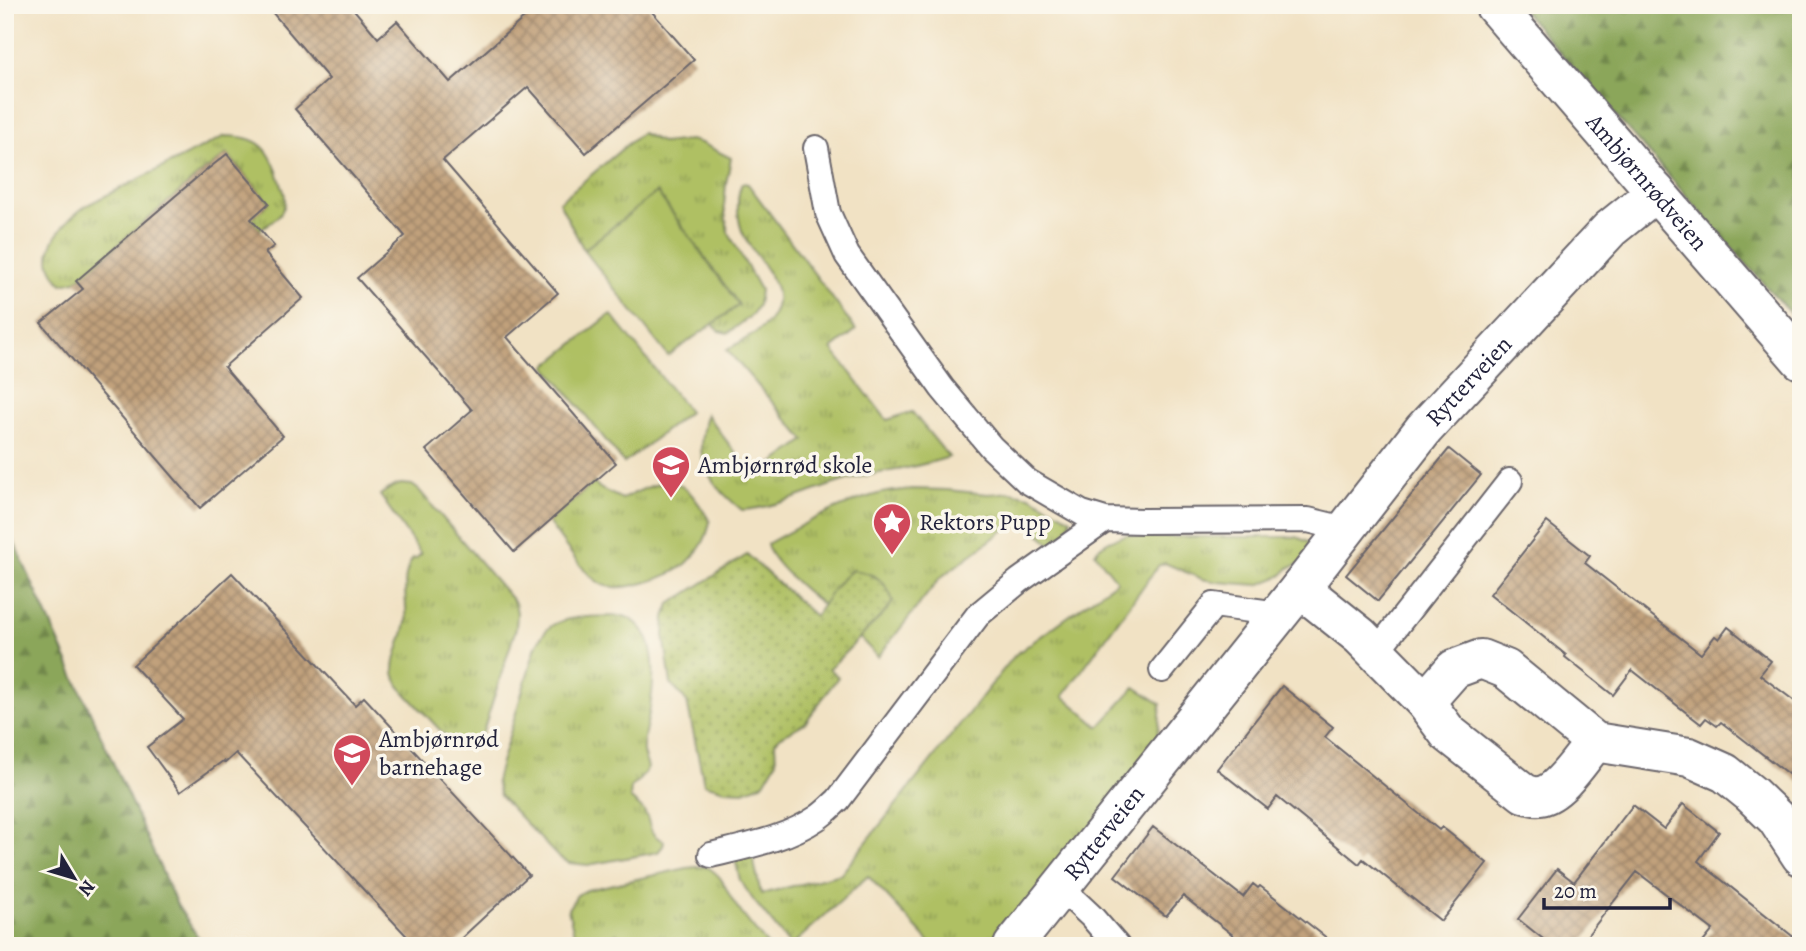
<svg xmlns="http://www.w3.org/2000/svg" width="1806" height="951" font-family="Alegreya,serif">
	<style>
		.grass { fill: url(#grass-tufts); stroke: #687150; stroke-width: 2 }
		.forest { fill: url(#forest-firs); stroke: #56644a; stroke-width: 2 }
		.park { fill: url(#park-dots); stroke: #687150; stroke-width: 2 }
		.garden { fill: #afc064; stroke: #687150; stroke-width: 2 }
		.building { fill: url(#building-cross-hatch) }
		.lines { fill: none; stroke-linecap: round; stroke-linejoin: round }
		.service-casing { stroke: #6a656b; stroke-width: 28 }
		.minor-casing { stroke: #6a656b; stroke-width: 42 }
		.tertiary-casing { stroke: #6a656b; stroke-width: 42 }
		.service { stroke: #fff; stroke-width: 24 }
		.minor { stroke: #fff; stroke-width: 38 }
		.tertiary { stroke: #fff; stroke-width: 38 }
		.labels { text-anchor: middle; stroke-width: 7; stroke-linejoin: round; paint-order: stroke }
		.street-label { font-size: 24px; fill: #22223b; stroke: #fbf7ec }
		.poi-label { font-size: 24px; fill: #22223b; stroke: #fbf7ec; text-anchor: start }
	</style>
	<defs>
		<pattern id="grass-tufts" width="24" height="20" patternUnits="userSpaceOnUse" patternTransform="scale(1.75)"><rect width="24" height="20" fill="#afc064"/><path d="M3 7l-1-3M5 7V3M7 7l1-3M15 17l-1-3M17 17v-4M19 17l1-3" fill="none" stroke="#8e9c54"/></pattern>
		<pattern id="forest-firs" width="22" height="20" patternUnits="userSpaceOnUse" patternTransform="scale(1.75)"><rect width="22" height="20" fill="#8ba65a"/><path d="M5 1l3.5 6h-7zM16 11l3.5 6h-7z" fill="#71874c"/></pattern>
		<pattern id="park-dots" width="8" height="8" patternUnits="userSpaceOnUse" patternTransform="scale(1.75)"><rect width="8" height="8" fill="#afc064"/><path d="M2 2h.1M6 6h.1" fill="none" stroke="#8e9c54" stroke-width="1.8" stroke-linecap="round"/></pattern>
		<pattern id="building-cross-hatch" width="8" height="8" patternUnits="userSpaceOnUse" patternTransform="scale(1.75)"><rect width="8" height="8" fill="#c1a17c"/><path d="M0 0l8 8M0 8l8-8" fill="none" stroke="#9c8367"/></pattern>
	</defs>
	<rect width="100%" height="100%" fill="#fbf7ec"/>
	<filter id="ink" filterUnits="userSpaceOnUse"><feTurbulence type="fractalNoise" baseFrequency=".0143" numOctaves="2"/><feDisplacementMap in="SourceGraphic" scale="14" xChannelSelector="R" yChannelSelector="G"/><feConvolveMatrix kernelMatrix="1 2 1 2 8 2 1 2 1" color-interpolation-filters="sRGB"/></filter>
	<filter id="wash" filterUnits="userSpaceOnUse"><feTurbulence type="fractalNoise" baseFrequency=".00686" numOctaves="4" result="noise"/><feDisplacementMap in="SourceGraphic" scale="28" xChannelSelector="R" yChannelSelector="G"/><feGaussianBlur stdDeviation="1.57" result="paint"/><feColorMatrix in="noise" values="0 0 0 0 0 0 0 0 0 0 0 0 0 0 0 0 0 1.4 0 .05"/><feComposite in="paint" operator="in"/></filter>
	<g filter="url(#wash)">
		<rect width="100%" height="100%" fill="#f1e2c4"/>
		<path class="grass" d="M641,133L663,143L690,140L701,143L731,158L726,184L724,206L728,232L760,290L758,305L751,316L728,333L719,331L713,324L739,305L657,192L584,250L559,202Z
			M225,136C260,136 270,148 280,180C283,189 287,197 284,207C280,218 269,223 260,230L251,219L269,203L227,154L208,169L207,168L76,281L62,284C57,278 52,272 50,265C44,241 70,217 87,205Z
			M742,183L748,184L856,330L832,349L887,420L912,412L949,457C915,469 881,471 847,480C812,490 778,508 742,510C722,494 701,473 701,447C701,436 704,425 706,414L754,477L805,440L727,350C741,341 762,332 771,318C793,285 751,257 742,231C737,216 736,197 742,183Z
			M594,483L601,489L622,499C640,491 668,473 686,489C696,497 703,511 710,521C707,539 700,550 687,563C672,577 621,594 601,584C583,574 561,539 548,522Z
			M401,484L412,485L419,490L515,603L517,613L516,628L480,741L469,749L459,748L452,743L399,686C397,681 394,676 394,671C393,657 404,638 406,622C408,600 399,579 413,558L415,559L421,554L380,495L394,486Z
			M911,489L947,490L988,494L1011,492L1030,496L1071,519C1069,531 1060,538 1052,546L1023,516L940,578L878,657L859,637L870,626L830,596L823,605C809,594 769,561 767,544C801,525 840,504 878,494C888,491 900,491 911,489Z
			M1129,534L1142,537H1297L1310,543L1313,549L1303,563L1290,567L1281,576L1258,585L1217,582L1202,579L1165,563L1159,565L1063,696L1099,727L1135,687L1161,704L1157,745L995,946H933L868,876L791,946L754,901L740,880L735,859L752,853L761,894L841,874L1015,655L1117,581L1095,553C1102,542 1116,538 1129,534Z
			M624,616C663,630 654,688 648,719C646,729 642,742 643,752C644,757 647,763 648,768L637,783L631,787L630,798C634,802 640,806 644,811C652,823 646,834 664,841L663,846L658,852L588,865L569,863L558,857L500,796L496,782L498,773L536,646C540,639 543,632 550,627C566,614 604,617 624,616Z
			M706,866C726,879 722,884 733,901C743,917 756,931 768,946H629L616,933L601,946H577L568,909L577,895L587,890L687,868Z"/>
		<path class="forest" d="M1518,5H1801V326Z
			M5,522L177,905L204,946H5Z"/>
		<path class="park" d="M747,555L815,616L838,583L852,570C874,573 885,579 893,601L887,610L829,669L838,677L805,723L780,737L775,742L776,762L764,783L744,791L725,790L704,784L687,702L671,684L664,635L665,617L670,604Z"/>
		<path class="garden" d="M657,192L739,305L668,356L584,250Z
			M611,314L689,412L624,463L546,366Z"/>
		<g id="blocks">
			<path class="building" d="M266,5H350L378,38L397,21L450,82L539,5H646L694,60L586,153L528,87L443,160L558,293L507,337L616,463L514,552L426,450L472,410L357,278L405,236L295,109L329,79Z
				M227,154L269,203L251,219L274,246L265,253L303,298L224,367L283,436L200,508L41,323L83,289L76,281L208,168V169Z
				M1449,449L1481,475L1378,601L1346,575Z
				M1547,522L1590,556L1585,563L1701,654L1715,636L1719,639L1728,627L1771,661L1760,675L1801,706V784L1721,722L1717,726L1706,718L1701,724L1632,670L1613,695L1565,657L1566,655L1490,594Z
				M232,573L355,705L364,697L529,875L453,946H416L236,753L225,763L223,761L180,792L147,747L183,719L133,665Z
				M1282,686L1333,727L1325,737L1439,830L1442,827L1487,863L1441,921L1363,859L1359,864L1277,797L1268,809L1217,769Z
				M1683,804L1719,832L1698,861L1801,943V946H1700L1713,930L1637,872L1579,946H1552L1518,919L1557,869L1574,882L1633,805L1664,829Z
				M1153,827L1243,897L1253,884L1258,888L1260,886L1337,946H1247L1183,896L1166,916L1115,876Z"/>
		</g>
	</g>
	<g filter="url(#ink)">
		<use href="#blocks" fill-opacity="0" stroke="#6a656b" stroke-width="2"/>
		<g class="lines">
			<g class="service-casing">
				<path id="service" d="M816,148L828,213L847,255L942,388L991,447L1027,481L1082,513L1105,520L1143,521L1308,520L1345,529
					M1376,652L1510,481
					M1162,670L1214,605L1279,614
					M711,855C747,846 786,839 817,818C825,813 831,806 838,800L978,615L1019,581L1105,520
					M1060,887L1091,916L1117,946"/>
			</g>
			<g class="minor-casing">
				<g id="minor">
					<path d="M1300,588L1360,636L1425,702L1448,733L1524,793C1529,795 1534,797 1540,796C1560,793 1582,757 1595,742"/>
					<path d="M1425,702L1454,669L1481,659L1506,669L1595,742L1689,757L1725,773L1751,794L1776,818L1801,856"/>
					<path id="s1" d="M1013,946L1300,588L1424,429L1610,229L1656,192"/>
				</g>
			</g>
			<g class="tertiary-casing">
				<g id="tertiary">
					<path id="s2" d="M1494,5L1801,360"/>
				</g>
			</g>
			<use href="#service" class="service"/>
			<use href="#minor" class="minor"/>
			<use href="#tertiary" class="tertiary"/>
		</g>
	</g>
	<defs>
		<g id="school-pin" transform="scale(2.0125)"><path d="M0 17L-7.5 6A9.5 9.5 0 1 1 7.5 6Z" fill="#d1495b" stroke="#fbf7ec"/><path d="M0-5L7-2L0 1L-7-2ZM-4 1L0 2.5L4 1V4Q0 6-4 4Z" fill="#fff"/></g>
		<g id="sight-pin" transform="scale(2.0125)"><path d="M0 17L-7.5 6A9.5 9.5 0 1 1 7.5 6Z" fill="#d1495b" stroke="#fbf7ec"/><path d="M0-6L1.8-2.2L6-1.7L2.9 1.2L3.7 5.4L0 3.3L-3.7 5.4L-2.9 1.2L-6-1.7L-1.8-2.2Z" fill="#fff"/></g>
	</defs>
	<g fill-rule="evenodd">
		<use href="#school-pin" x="671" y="465"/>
		<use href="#sight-pin" x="892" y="522"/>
		<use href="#school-pin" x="352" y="753"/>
	</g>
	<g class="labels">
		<g class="street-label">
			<text dy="8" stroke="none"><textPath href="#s2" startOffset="234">Ambjørnrødveien</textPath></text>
			<text dy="8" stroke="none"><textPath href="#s1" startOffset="726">Rytterveien</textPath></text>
			<text dy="8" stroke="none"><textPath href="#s1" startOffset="145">Rytterveien</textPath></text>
		</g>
		<g class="poi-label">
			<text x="698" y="473">Ambjørnrød skole</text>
			<text x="919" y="530">Rektors Pupp</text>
			<text x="379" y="747">Ambjørnrød<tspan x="379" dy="28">barnehage</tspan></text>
		</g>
	</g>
	<rect width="1806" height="951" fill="none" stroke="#fbf7ec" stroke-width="28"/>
	<g transform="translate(74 878) rotate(128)" stroke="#fbf7ec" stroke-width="5" paint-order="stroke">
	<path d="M0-5L12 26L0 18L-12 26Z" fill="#22223b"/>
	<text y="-10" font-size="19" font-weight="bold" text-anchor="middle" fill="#22223b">N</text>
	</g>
	<path d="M1544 898v10h126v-10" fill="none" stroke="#22223b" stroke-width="3.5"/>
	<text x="1554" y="898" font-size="21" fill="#22223b" stroke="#fbf7ec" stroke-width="5" paint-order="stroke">20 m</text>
</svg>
